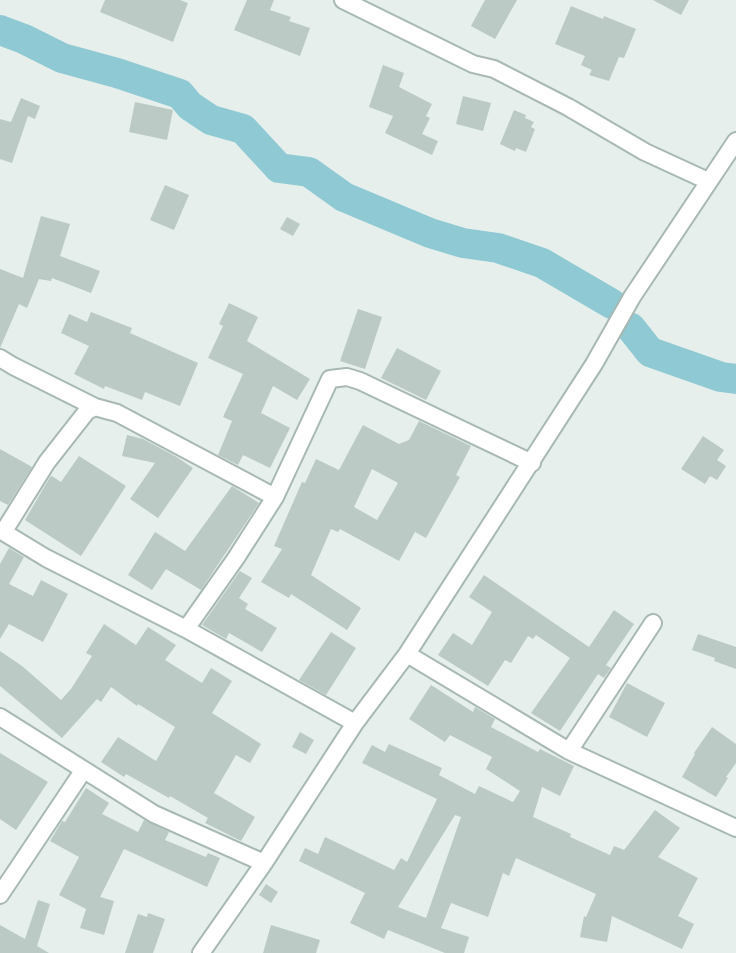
<svg xmlns="http://www.w3.org/2000/svg" width="736" height="953" font-family="Arial,sans-serif">
	<style>
		.lines { fill: none; stroke-linecap: round; stroke-linejoin: round }
		.river { stroke: #8ec9d4; stroke-width: 30 }
		.building { fill: #bbcac4; fill-rule: evenodd }
		.street-casing { stroke: #a8b8b2; stroke-width: 20 }
		.street { stroke: #fff; stroke-width: 16 }
	</style>
	<rect width="100%" height="100%" fill="#e6efeb"/>
	<g class="lines">
		<path class="river" d="M0,30L24,39L62,58L117,73L180,94L190,106L211,120L243,129L279,168L309,172L344,197L430,233L463,243L498,248L542,263L612,304
			M631,328L650,352L721,377L736,379"/>
	</g>
	<path class="building" d="M105,0H180L188,3L173,42L100,12Z
		M247,0H274L270,10L291,17L289,21L310,28L300,56L234,30Z
		M485,0H517L495,39L471,26Z
		M653,0H689L681,15Z
		M571,6L603,19L604,16L636,29L624,58L619,57L609,81L589,75L592,70L581,65L585,56L555,44Z
		M383,65L404,73L399,87L432,104L426,116L430,118L422,134L438,141L432,155L385,133L393,116L369,107Z
		M463,96L491,103L483,131L456,124Z
		M21,98L40,106L35,119L28,116L12,163L0,159V119L11,122Z
		M135,102L173,110L167,140L129,132Z
		M514,110L526,115L525,118L534,122L531,127L535,129L526,152L516,148L515,151L500,144Z
		M165,185L189,195L174,230L150,220Z
		M41,216L70,224L60,256L100,271L91,293L52,278L51,281L39,279L27,308L19,304L0,348V269L23,278Z
		M287,217L300,224L293,236L280,229Z
		M229,303L258,317L247,341L310,379L297,400L273,386L261,413L290,428L270,468L243,455L238,465L218,455L232,421L223,417L243,374L208,358L223,326L219,324Z
		M358,309L382,317L365,369L340,361Z
		M91,312L132,328L130,333L198,363L180,406L145,392L142,400L105,386L104,389L74,374L89,346L61,333L69,314L87,322Z
		M397,348L441,371L426,400L381,378Z
		M419,421L471,446L456,475L460,477L426,538L415,532L399,561L340,529L338,532L331,529L311,575L361,608L347,630L291,594L289,598L261,582L282,549L274,546L302,482L305,483L316,459L339,470L363,425L399,444L409,440ZM372,469L398,483L377,520L354,507Z
		M127,435L143,439L175,456L193,468L158,518L130,499L155,463L122,456Z
		M703,436L724,450L717,460L726,466L717,480L710,476L705,484L681,469Z
		M0,449L32,467L8,505L0,501Z
		M79,456L126,486L81,556L25,520L50,477L52,476L61,482Z
		M232,486L259,503L201,590L166,569L152,590L128,575L155,532L185,551Z
		M9,548L24,557L9,584L33,596L41,580L68,594L43,642L9,624L0,639V564Z
		M240,571L252,578L239,598L248,604L245,609L277,628L262,652L229,633L226,639L202,625Z
		M484,575L589,647L614,610L634,624L606,665L611,668L604,678L598,674L560,731L531,713L570,658L536,635L533,639L528,636L511,663L505,660L488,686L438,655L453,633L472,645L492,612L469,597Z
		M104,624L136,645L148,627L176,645L165,660L202,683L211,668L232,681L212,713L261,744L250,763L236,755L214,793L255,817L241,841L205,823L208,818L170,796L169,798L126,774L124,777L101,762L118,737L156,761L175,727L138,704L137,706L111,687L101,702L97,699L62,738L0,686V651L22,666L61,700L71,689L92,656L86,653Z
		M331,632L356,648L326,695L299,680Z
		M698,634L736,647V669L714,661L715,658L692,650Z
		M627,683L665,703L647,737L609,717Z
		M431,685L473,712L475,707L495,719L491,727L538,752L540,749L574,766L560,796L542,787L533,817L571,834L570,837L610,855L614,846L624,850L655,810L680,828L658,857L698,878L678,916L694,924L682,949L612,916L607,942L580,937L584,916L586,917L596,894L516,858L509,876L503,873L488,917L451,903L441,928L469,937L464,953H445L388,930L384,939L350,923L365,893L299,861L305,848L318,854L325,837L394,870L401,858L407,862L437,799L362,763L372,745L385,752L389,744L442,768L439,775L475,794L479,786L513,802L520,791L486,769L492,757L450,735L445,742L409,719ZM455,815L461,817L426,918L398,907Z
		M712,727L736,744V763L726,777L728,778L716,797L682,777L695,754L694,753Z
		M300,732L314,740L306,754L292,747Z
		M0,753L48,782L16,830L0,819Z
		M86,788L109,803L102,814L138,832L144,820L169,832L165,840L206,857L208,853L220,858L207,887L124,849L100,897L114,901L104,935L80,928L86,909L59,895L79,857L50,841L62,821L65,822Z
		M266,884L278,892L271,903L259,895Z
		M38,900L50,904L37,946L49,953H0V925L25,939Z
		M148,913L165,919L153,953H125L138,914L147,917Z
		M271,925L320,940L316,953H263Z"/>
	<g class="lines">
		<g class="street-casing">
			<path id="street" d="M343,0L473,64L494,69L568,107L645,152L708,181
				M0,358L13,366L95,407
				M0,530L46,558L186,629L355,723
				M4,531L47,462L87,411L95,407L117,413L275,497
				M186,629L236,558L275,497L330,379L347,377L360,381L532,463
				M407,654L569,751L736,828
				M0,717L154,814L264,863
				M569,751L653,623
				M0,895L83,771
				M201,953L264,863L355,723L407,654L594,364L632,297L736,141"/>
		</g>
		<use href="#street" class="street"/>
	</g>
</svg>
